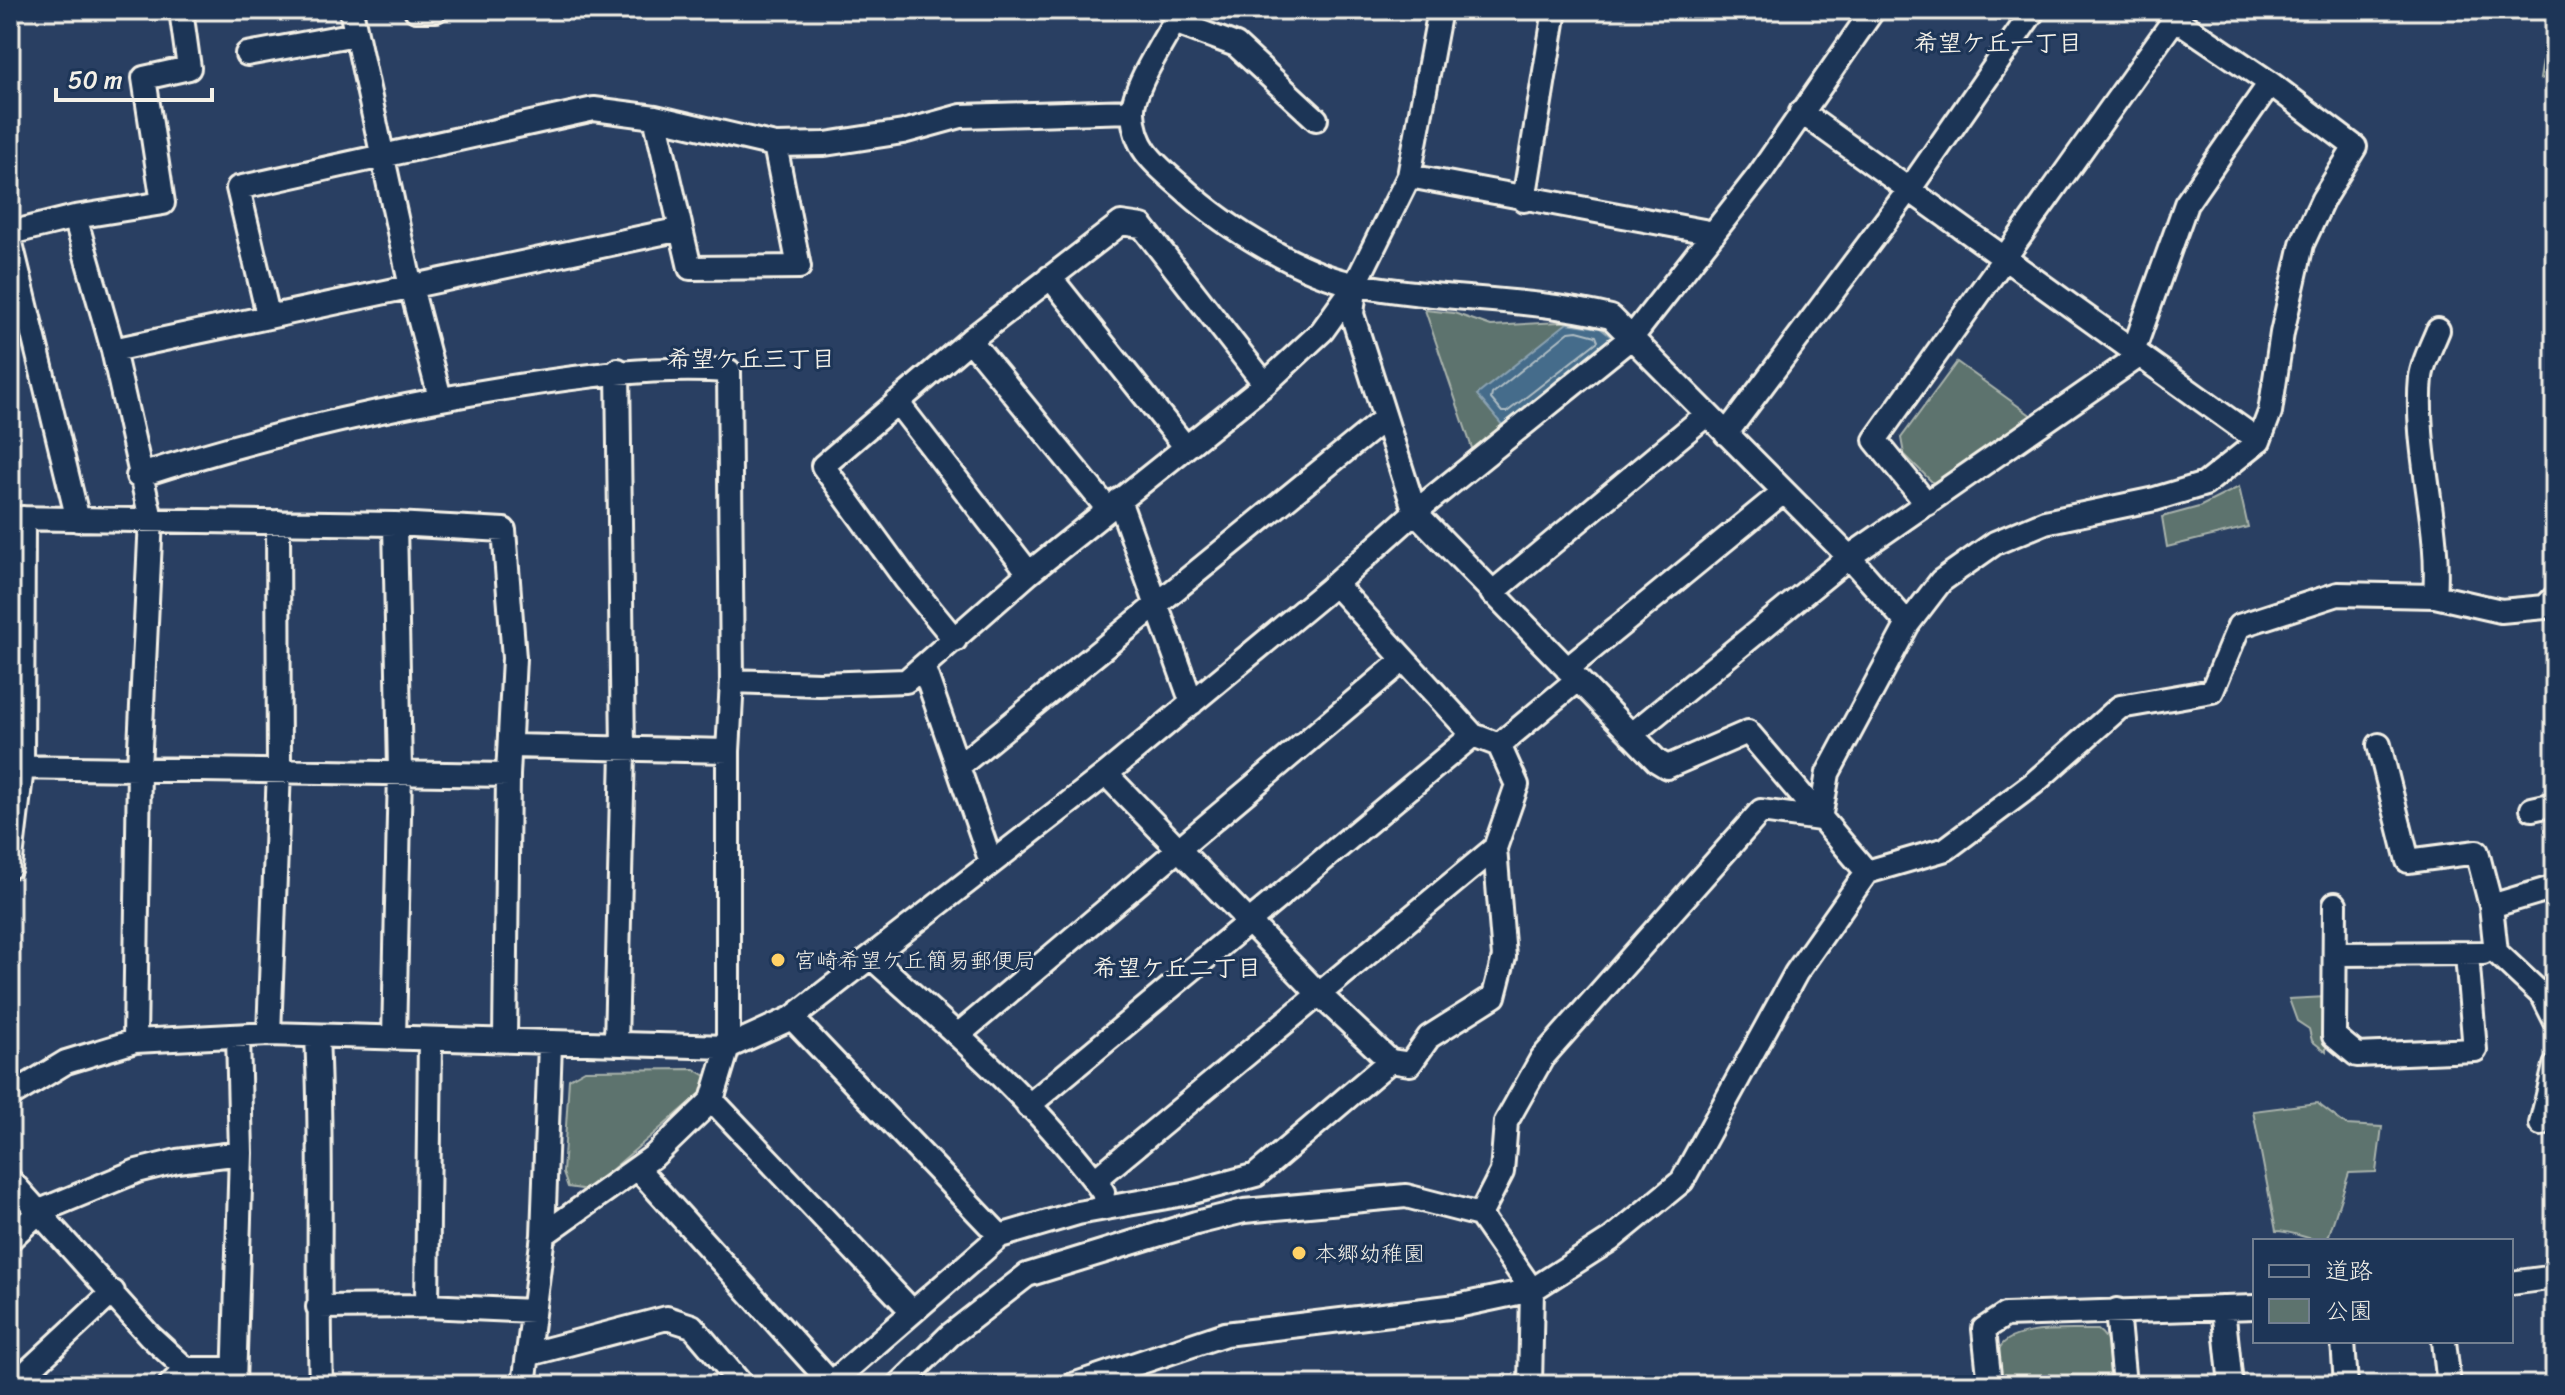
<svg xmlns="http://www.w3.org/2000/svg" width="2565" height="1395" font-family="Sriracha,'Klee One',sans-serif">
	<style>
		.green { fill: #5d736e; stroke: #a8b2ab; stroke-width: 2 }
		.water { fill: #446c8b; stroke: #8aa1b0; stroke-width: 2 }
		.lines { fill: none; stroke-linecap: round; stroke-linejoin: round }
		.shore { stroke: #aebcc3; stroke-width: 2 }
		.minor-casing { stroke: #f4f1e8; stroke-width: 28 }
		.minor { stroke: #1d3557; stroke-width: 22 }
		.poi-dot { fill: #ffd166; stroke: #1d3557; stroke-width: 3 }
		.labels { text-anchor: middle; stroke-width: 6; stroke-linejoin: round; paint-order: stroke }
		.poi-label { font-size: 22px; fill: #f4f1e8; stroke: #1d3557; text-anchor: start }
		.neighbourhood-label { font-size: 24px; font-weight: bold; fill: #f4f1e8; stroke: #1d3557 }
	</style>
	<rect width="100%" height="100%" fill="#293f62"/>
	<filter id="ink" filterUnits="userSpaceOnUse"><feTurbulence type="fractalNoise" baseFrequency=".0125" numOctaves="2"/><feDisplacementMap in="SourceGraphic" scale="16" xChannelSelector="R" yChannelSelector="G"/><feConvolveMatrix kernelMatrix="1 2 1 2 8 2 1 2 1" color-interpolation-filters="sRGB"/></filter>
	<g filter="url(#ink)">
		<path class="green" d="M2551,10H2555V76L2540,79Z
			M1425,310L1454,313L1491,326L1577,321L1601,327L1618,339L1473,451Z
			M1957,362L2043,424L1937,487L1904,454L1901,438Z
			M2239,487L2248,527L2167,547L2162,517L2199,507Z
			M2326,997V1052L2312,1041L2309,1029L2297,1021L2289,999Z
			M694,1069L706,1076L705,1090L588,1190L568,1187L563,1173L569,1079L585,1070Z
			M2317,1103L2346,1125L2382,1127L2376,1172L2349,1173L2327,1241C2308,1241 2295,1231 2276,1231L2253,1111Z
			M2098,1330C2115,1342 2111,1366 2113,1385H2002C2001,1375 1997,1363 1998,1353C2003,1324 2075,1331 2098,1330Z"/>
		<path class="water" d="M1567,323L1600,328L1614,339L1503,426L1477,395Z"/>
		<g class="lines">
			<path class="shore" d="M1577,331L1596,336L1598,341L1507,412H1502L1491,399L1492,394L1569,332Z"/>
			<g class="minor-casing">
				<path id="minor" d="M351,10L411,287L440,398
					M416,10H436
					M1181,10C1169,33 1131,89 1133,113C1135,152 1158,166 1185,190C1225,227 1304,276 1359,285C1442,301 1528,297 1611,317L1849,557L1908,624
					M1174,22L1236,45L1316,119
					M247,54L356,34
					M1801,112L2259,441
					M655,117L690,268L799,267L775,145
					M1409,176L1714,233
					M1524,200L1555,10
					M75,217L113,350L151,519L139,768L135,1041
					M10,233L75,217L163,203L144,78L189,68L181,10
					M10,239L78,520
					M1050,277L1184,445
					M1355,289L1352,314L1415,512L1657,761L1667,767L1748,732L1867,872
					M268,315L238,188L594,109L655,117L775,145L825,144L903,132L961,116L1132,111
					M970,340L1107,508
					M2134,349L2186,204L2270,83
					M113,350L681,229
					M897,402L1029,573
					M1726,434L1909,190L2034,10
					M138,476C258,437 381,408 505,388C580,376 652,366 729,371L732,681L728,751V1047L712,1100L654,1156L543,1235
					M1119,500L1192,703
					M1927,504L1875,440L2181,10
					M10,518L395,524L504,530L514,658L508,775L505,1039
					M1492,593L1706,415
					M2435,596C2441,524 2414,451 2421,377C2423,362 2432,345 2438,330
					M955,640L906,580L823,466L970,340L1121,223L1142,226L1265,384
					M923,666L991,862
					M1567,669L1782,493
					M732,681L819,684L906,681L1029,573L1265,384L1322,331L1355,285L1409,176L1440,10
					M1631,735L1849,557L2139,356
					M1499,745L1577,680
					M2379,745L2408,861L2477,852L2491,906L2496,952L2543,996L2555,1020
					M512,746L728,751
					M959,766L1384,419
					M10,767L508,775
					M1106,774L1318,993L1390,1061L1410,1064L1429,1037L1494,996L1504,957L1495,848L1517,785L1499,745L1473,735L1335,584
					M2532,809L2555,804
					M1820,819L1828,773L1908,624L1941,581L1995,543L2045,522L2155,499L2205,484L2259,441L2270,412L2282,333L2302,244L2323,199L2355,147L2270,83L2177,20
					M10,867L22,768L23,518
					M2335,904L2334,1036L2357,1055L2475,1050L2467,955
					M2491,906L2555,887
					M2337,954L2483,953
					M871,957C952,1030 1039,1104 1103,1192
					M792,1018L1000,1236
					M269,1034L279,769L278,522
					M958,1035L1402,661
					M317,1037C323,1153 317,1269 321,1385
					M394,1038L400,771L395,524
					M616,1044L623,750L618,370
					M10,1096L66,1062L135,1041L269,1034L728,1047L792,1018L1106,774L1335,584L1415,512L1633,336L1759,175L1873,10
					M712,1100L912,1311
					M1028,1106L1473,735
					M2541,1124L2555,1066
					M637,1168L831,1383
					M10,1180L150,1336L186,1369H234
					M1095,1180L1495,848
					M1480,1215L1502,1172L1506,1122L1542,1058L1761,811L1820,819
					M10,1239L40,1211L137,1171L177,1161L241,1153
					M2511,1283L2555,1277
					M427,1306L430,1039
					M318,1307L427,1306L533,1311
					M2223,1308L2231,1385
					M2117,1310L2124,1385
					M2343,1341L2346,1385
					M2444,1341L2449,1385
					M530,1354L667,1318L692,1326L742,1385
					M13,1385L113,1292
					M170,1385L186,1369
					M234,1385L241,1153L238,1036
					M524,1385L543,1235L550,1044
					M829,1385L1000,1236L1078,1213L1189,1193L1256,1175L1390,1061
					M899,1385L950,1335L1027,1275L1196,1223L1244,1211L1406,1196L1480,1215L1532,1290L1530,1385
					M1073,1385L1225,1334L1457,1306L1532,1290L1610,1240L1682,1181L1796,973L1867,872L1946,849L2034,783L2120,707L2212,691L2239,626L2338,594L2435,596L2501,611L2545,607L2555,597
					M1990,1385L1984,1329L2005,1315L2255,1307"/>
			</g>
			<use href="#minor" class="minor"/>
		</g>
	</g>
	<g class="poi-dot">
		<circle cx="778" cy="960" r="8"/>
		<circle cx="1299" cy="1253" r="8"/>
	</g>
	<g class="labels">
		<g class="poi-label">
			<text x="794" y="968">宮崎希望ケ丘簡易郵便局</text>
			<text x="1315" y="1261">本郷幼稚園</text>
		</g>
		<g class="neighbourhood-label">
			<text x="1998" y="51">希望ケ丘一丁目</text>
			<text x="751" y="367">希望ケ丘三丁目</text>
			<text x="1177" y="976">希望ケ丘二丁目</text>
		</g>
	</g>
	<rect width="2565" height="1395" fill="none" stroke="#1d3557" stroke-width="40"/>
	<rect x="20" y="20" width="2525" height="1355" fill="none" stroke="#f4f1e8" stroke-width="3" filter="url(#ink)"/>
	<rect x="2253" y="1239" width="260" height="104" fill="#1d3557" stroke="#738091" stroke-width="2"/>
	<rect x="2269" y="1265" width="40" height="12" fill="#1d3557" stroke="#738091" stroke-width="2"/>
	<text x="2325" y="1279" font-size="24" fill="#f4f1e8">道路</text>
	<rect x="2269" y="1299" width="40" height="24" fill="#5d736e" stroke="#738091" stroke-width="2"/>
	<text x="2325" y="1319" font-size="24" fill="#f4f1e8">公園</text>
	<path d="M56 88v12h156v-12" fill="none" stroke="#f4f1e8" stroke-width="4"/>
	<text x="68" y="88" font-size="24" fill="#f4f1e8" stroke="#1d3557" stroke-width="6" paint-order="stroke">50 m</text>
</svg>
